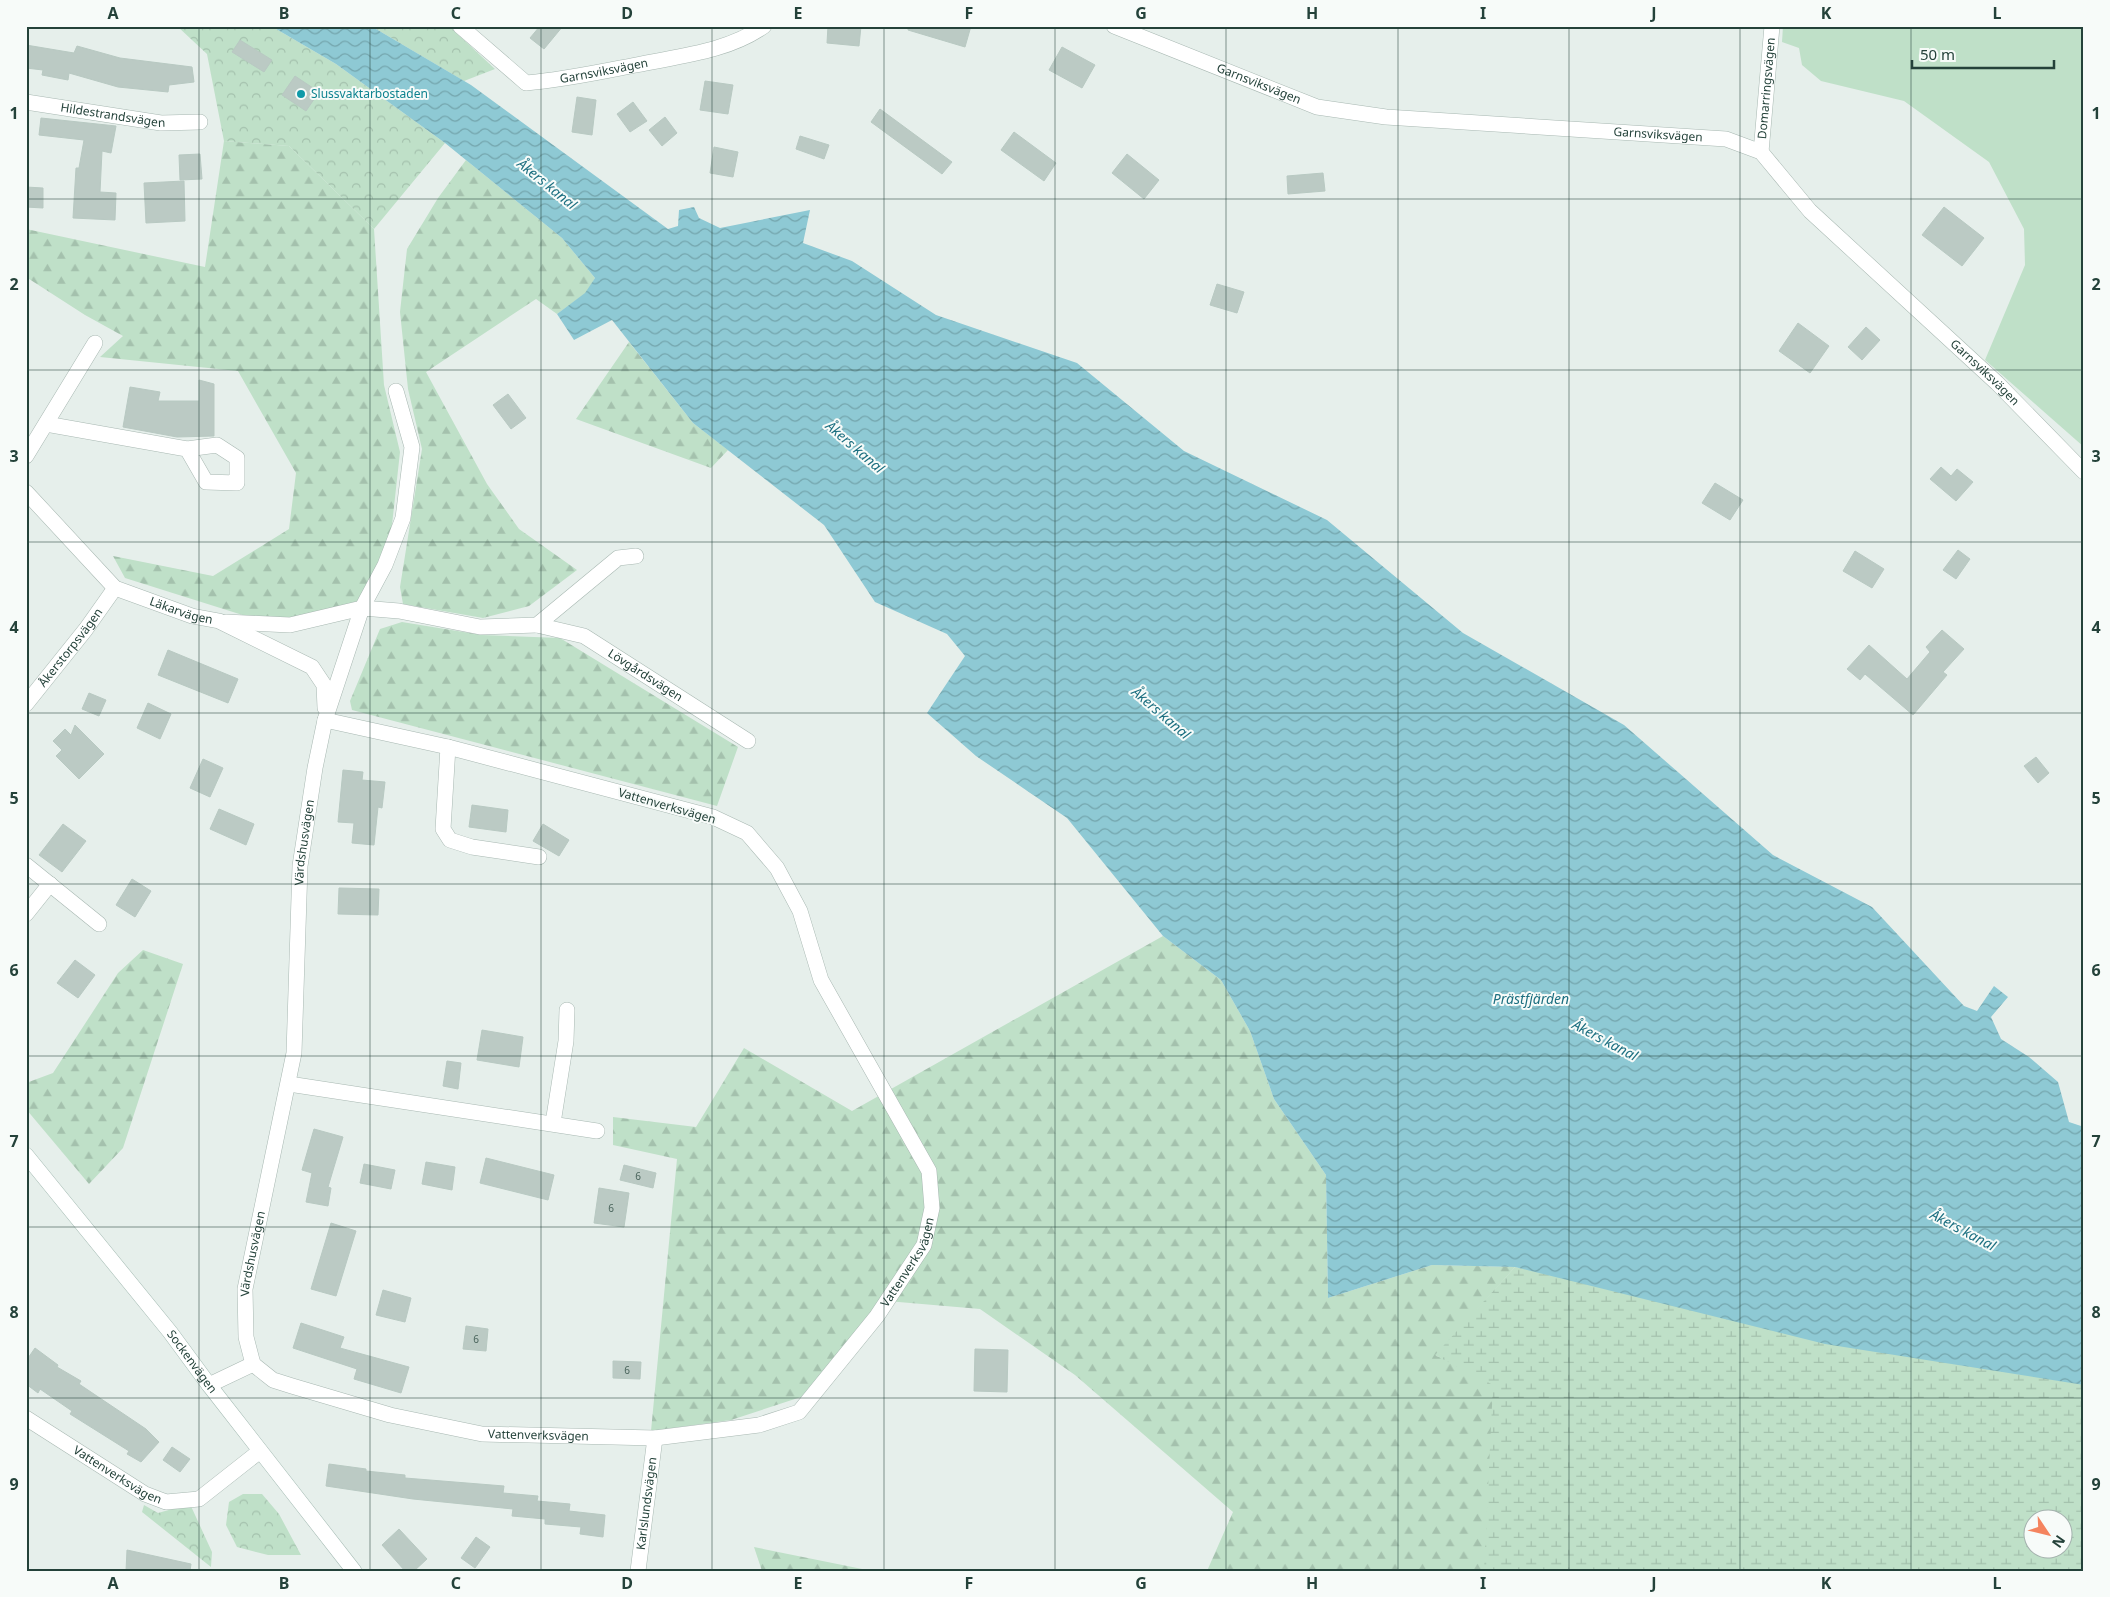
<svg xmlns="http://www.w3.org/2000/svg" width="2110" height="1597" font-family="'Noto Sans',sans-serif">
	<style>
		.grass { fill: #bfe0c8 }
		.forest { fill: url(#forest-firs); fill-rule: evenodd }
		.wetland { fill: url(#wetland-marsh); fill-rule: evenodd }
		.park { fill: url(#park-crowns) }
		.water { fill: url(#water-waves) }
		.building { fill: #bbcac4; stroke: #b8c9c2 }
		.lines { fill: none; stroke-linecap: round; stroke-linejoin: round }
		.street-casing { stroke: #a8b8b2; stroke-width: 16 }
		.secondary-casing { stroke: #a4bbb3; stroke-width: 16 }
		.street { stroke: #fff; stroke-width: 15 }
		.secondary { stroke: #fff; stroke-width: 15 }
		.grid { fill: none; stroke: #24423a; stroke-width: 1; stroke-opacity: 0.55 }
		.culture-dot { fill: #0f9aa8; stroke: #f7fbf9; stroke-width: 2 }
		.labels { text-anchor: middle; stroke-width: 4; stroke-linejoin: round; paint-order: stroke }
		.number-label { font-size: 10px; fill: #4a645c }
		.street-label { font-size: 12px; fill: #24423a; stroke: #f7fbf9 }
		.culture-label { font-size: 12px; fill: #0d838f; stroke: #f7fbf9; text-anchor: start }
		.water-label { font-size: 14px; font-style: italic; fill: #1c6f80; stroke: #f7fbf9 }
		.neatline { fill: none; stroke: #24423a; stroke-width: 2 }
		.grid-label { font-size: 16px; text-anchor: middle; font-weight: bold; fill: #24423a }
	</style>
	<defs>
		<pattern id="forest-firs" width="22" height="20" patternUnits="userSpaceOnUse" patternTransform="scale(1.25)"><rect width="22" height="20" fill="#bfe0c8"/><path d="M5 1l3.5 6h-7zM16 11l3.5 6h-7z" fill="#a4c1ad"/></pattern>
		<pattern id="wetland-marsh" width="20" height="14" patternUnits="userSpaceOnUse" patternTransform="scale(1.25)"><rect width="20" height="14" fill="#bfe0c8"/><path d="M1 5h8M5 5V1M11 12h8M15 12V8" fill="none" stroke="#a4c1ad"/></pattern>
		<pattern id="park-crowns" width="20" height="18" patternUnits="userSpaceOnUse" patternTransform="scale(1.25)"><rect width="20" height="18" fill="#bfe0c8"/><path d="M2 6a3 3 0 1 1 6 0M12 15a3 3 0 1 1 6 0" fill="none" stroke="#a4c1ad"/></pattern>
		<pattern id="water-waves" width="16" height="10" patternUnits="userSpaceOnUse" patternTransform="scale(1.25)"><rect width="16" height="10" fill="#8ec9d4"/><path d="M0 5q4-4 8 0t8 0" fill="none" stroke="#74a5ad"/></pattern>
	</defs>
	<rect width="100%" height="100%" fill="#e6efeb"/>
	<path class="grass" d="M1783,26H2084V447L1985,360L2025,265L2024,229L1989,162L1904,101L1821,81L1802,65L1799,48L1782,42Z"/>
	<path class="forest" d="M224,141L289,146L374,229L384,385L400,452L392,525L376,593L338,619L287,629L125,578L113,556L213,576L289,529L296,473L238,371L100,357L123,336L85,315L26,277V229L205,267Z
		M466,160L562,238L595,278L586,293L557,314L536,299L426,372L487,484L519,529L577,570L529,606L483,618L403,604L400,587L422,449L408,389L400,312L407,249L438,198Z
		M629,342L693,423L728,450L711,468L576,419Z
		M402,622L482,635L560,638L738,747L717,806L352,710L350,701L380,629Z
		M1163,936L1221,980L1250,1031L1274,1099L1326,1175L1328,1298L1432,1265L1515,1267L1436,1356L2084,1509V1571H1207L1233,1512L1075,1375L980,1309L887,1301L801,1397L731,1420L651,1431L677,1159L613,1145V1117L696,1127L744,1048L852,1111ZM2032,1520H2062V1550H2032Z
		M143,950L183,964L123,1148L89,1184L26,1109V1083L53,1073L118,973Z
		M754,1547L872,1571H762Z"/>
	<path class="wetland" d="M1515,1267L2084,1385V1571H1484L1493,1385L1435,1355ZM2032,1520H2062V1550H2032Z"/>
	<path class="park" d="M177,26H271L336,64L445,143L374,229L289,146L224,141L207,54Z
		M371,26H449L495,69L464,81Z
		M243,1494H262L279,1514L301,1555H268L237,1547L226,1525L229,1502Z
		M190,1504L212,1552L211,1567L142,1512L144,1505L158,1513Z"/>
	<path class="water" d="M271,26H371L471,85L668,229L678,226L679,210L694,207L699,218L720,228L810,210L803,243L852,261L936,315L1077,363L1184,451L1327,520L1463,633L1624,725L1773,855L1872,907L1964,1006L1977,1011L1994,986L2008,997L1991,1017L2001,1039L2029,1057L2058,1082L2069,1122L2084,1127V1385L1825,1344L1515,1267L1432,1265L1328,1298L1326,1175L1274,1099L1250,1031L1221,980L1163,936L1067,818L976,756L927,713L965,656L947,634L875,602L824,525L693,423L612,320L574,340L557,314L585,293L595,278L562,238L445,143L336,64Z"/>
	<path class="building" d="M540,26H563L544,49L530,38Z
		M828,26H861L859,46L827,43Z
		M908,26H971L965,47L908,30Z
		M240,40L272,60L264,72L232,52Z
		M26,45L74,53L77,46L120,58L192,67L194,82L169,85L168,92L118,87L69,73L68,80L42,75L43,70L26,68Z
		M1062,47L1095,65L1082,88L1049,70Z
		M295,76L319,92L306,111L282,95Z
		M705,81L733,85L728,114L700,110Z
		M577,97L596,100L592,135L572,132Z
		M633,102L647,121L630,132L617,114Z
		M880,109L952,162L942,174L871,122Z
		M665,117L677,133L662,146L649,130Z
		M41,118L116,126L111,153L102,151L100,192L116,193L115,220L73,218L76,168H79L84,140L39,135Z
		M1014,132L1056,163L1044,181L1001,150Z
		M800,136L829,145L824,159L796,149Z
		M714,147L738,152L733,177L710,173Z
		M200,154L202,179L180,180L179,155Z
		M1127,154L1159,180L1144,199L1112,173Z
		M1323,173L1325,191L1288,194L1287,176Z
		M184,181L185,221L146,223L144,183Z
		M26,187L43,188V208L26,207Z
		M1944,207L1984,238L1962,266L1922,235Z
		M1217,284L1244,292L1237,313L1210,305Z
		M1798,323L1829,346L1810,373L1779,351Z
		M1866,327L1880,340L1862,360L1848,347Z
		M199,380L214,384V436L177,437L123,427L130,387L160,392L158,401H199Z
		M508,394L526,418L511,429L493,405Z
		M1941,467L1951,476L1957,469L1973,482L1956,501L1930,479Z
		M1715,483L1743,500L1730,520L1702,503Z
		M1958,550L1970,559L1956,579L1943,570Z
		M1855,551L1884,569L1872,588L1843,571Z
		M1942,630L1964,649L1943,672L1947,675L1913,715L1865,674L1860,680L1847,669L1869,645L1907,679L1930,652L1926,647Z
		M168,650L238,679L228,703L158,675Z
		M89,693L106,700L99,716L82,709Z
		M148,703L171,714L160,739L137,728Z
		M75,725L104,754L79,779L56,756L62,750L53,741L65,729L71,735Z
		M2036,757L2049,773L2038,783L2024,766Z
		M203,759L223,768L210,797L190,788Z
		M343,770L363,772L362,780L385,782L382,808L378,807L374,845L352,843L354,823L338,822Z
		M472,805L508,810L506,832L469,827Z
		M219,809L254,824L246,845L210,829Z
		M63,824L86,841L62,872L39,855Z
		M543,824L569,840L559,856L533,841Z
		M132,879L151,891L135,917L116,905Z
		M339,888L379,889L378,915L338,914Z
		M75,960L95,975L78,998L57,983Z
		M482,1030L523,1037L519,1067L477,1060Z
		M447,1061L461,1063L458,1089L443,1086Z
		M314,1129L343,1137L328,1187L331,1188L328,1206L306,1202L312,1173L302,1170Z
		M486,1158L554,1175L548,1200L480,1183Z
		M426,1162L455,1167L452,1190L422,1184Z
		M364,1164L395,1170L391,1189L360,1183Z
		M624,1165L656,1173L653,1188L620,1180Z
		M599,1188L629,1193L624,1227L594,1223Z
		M331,1223L356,1231L336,1296L311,1289Z
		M383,1290L411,1298L405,1322L376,1315Z
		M301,1323L344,1337L340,1348L409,1367L401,1393L354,1379L357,1369L293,1348Z
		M466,1326L488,1329L486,1351L463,1349Z
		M35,1348L58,1365L57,1367L81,1381L79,1384L146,1429L159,1442L141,1462L127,1454L129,1451L70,1414L72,1411L40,1389L38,1393L26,1384V1361Z
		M975,1349L1008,1350L1007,1392L974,1391Z
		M613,1361L641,1362L640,1379L613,1378Z
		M172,1447L190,1459L180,1472L163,1460Z
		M329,1464L366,1469V1471L405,1475V1478L504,1486L503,1493L538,1496L537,1501L570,1504L569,1511L605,1515L603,1537L580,1534L581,1527L545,1524V1519L512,1516L513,1509L413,1499L326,1486Z
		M399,1529L427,1559L414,1571H405L382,1545Z
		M476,1537L490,1547L475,1568L461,1558Z
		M127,1550L191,1564L190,1571H126Z"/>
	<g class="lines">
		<g class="street-casing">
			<g id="street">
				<path id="s1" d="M460,26L526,83C563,80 600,72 636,65C679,56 727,52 764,26"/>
				<path id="s2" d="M1114,26L1317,107L1386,117L1726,139L1761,152L1810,211L1997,383L2084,472"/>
				<path id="s3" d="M26,102L161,123L200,122"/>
				<path id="s4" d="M1761,152L1772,26"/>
				<path d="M46,424L187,449L206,482L237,483V458L217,445L187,449"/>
				<path d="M26,456L95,343"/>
				<path id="s5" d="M26,492L115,588L192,616L219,621L312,667L324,685L325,708"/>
				<path d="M226,622L290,625L362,608L385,565L403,518L412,447L396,391"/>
				<path id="s6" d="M537,625L584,636L748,741"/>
				<path id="s7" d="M26,704L86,629L115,588"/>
				<path d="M448,747L443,829L450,840L472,847L539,857"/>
				<path d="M26,865L99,924"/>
				<path d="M26,914L50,884"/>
				<path d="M289,1084L597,1131"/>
				<path d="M553,1123L566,1041L567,1010"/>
				<path id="s8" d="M253,1364L273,1380L292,1386L390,1415L482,1434L655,1438L759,1425L799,1412L877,1316L924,1245L932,1208L929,1171L821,980L800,911L777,868L747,833L713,817L448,747L325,720"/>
				<path id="s9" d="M253,1364L246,1337L245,1289L294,1053L300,866L315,768L325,720L362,608L399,611L480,627L537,625L618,558L636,556"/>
				<path d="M209,1385L253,1364"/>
				<path id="s10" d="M26,1418L145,1494L166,1502L199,1499L260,1451"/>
				<path id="s11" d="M638,1571L655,1438"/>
			</g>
		</g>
		<g class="secondary-casing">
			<g id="secondary">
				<path id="s12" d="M26,1155L170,1332L209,1385L354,1571"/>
			</g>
		</g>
		<use href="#street" class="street"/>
		<use href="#secondary" class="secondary"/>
	</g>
	<path class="grid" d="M199,26V1571M370,26V1571M541,26V1571M712,26V1571M884,26V1571M1055,26V1571M1226,26V1571M1398,26V1571M1569,26V1571M1740,26V1571M1911,26V1571M26,199H2084M26,370H2084M26,542H2084M26,713H2084M26,884H2084M26,1056H2084M26,1227H2084M26,1398H2084"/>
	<circle class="culture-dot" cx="301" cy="94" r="5"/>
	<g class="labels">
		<g class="number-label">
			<text x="638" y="1180">6</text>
			<text x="611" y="1212">6</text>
			<text x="476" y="1343">6</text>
			<text x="627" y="1374">6</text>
		</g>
		<g class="street-label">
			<text dy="4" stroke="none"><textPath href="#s1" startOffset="166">Garnsviksvägen</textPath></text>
			<text dy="4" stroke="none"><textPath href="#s2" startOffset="156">Garnsviksvägen</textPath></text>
			<text dy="4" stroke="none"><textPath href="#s4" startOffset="64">Domarringsvägen</textPath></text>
			<text dy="4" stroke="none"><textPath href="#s3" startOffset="88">Hildestrandsvägen</textPath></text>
			<text dy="4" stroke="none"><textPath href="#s2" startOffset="561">Garnsviksvägen</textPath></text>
			<text dy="4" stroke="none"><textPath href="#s2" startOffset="981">Garnsviksvägen</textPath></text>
			<text dy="4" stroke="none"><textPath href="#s5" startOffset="201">Läkarvägen</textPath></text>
			<text dy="4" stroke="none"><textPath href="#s7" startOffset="72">Åkerstorpsvägen</textPath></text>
			<text dy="4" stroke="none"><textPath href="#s6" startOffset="121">Lövgårdsvägen</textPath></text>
			<text transform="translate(667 806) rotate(16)" y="4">Vattenverksvägen</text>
			<text dy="4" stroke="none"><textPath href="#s9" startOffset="528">Värdshusvägen</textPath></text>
			<text dy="4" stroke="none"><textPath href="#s9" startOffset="112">Värdshusvägen</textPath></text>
			<text dy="4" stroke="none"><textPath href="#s8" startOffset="748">Vattenverksvägen</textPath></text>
			<text dy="4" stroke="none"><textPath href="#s12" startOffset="265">Sockenvägen</textPath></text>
			<text dy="4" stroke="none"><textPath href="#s8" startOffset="298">Vattenverksvägen</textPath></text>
			<text dy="4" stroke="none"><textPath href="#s10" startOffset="108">Vattenverksvägen</textPath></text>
			<text dy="4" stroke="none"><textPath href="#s11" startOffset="68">Karlslundsvägen</textPath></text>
		</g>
		<g class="culture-label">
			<text x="311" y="98">Slussvaktarbostaden</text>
		</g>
		<g class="water-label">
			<text transform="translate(547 184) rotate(39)" y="5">Åkers kanal</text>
			<text transform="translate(855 447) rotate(41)" y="5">Åkers kanal</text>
			<text transform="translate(1161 713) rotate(41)" y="5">Åkers kanal</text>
			<text x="1531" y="1004">Prästfjärden</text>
			<text transform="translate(1605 1040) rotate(28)" y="5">Åkers kanal</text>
			<text transform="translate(1963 1230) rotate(28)" y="5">Åkers kanal</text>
		</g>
	</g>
	<rect width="2110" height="1597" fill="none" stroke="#f7fbf9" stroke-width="55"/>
	<g transform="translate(2048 1534) rotate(125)"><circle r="24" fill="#f7fbf9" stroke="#a3b1ad"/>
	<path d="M0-4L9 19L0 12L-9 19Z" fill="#f4845f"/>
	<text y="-8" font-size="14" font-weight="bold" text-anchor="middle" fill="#24423a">N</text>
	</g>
	<path d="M1912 60v8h142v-8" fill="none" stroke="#24423a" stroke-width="2.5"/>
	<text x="1920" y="60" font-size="15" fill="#24423a" stroke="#f7fbf9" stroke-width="4" paint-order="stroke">50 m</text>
	<rect x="28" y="28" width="2054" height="1542" class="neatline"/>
	<g class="grid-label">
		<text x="113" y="19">A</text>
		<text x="284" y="19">B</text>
		<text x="456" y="19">C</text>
		<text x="627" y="19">D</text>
		<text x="798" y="19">E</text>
		<text x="969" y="19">F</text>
		<text x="1141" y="19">G</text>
		<text x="1312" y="19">H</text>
		<text x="1483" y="19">I</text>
		<text x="1654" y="19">J</text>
		<text x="1826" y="19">K</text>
		<text x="1997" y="19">L</text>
		<text x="14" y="119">1</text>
		<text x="2096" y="119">1</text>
		<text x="14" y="290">2</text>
		<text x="2096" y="290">2</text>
		<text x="14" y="462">3</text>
		<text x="2096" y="462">3</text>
		<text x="14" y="633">4</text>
		<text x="2096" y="633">4</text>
		<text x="14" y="804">5</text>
		<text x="2096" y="804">5</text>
		<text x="14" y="976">6</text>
		<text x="2096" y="976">6</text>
		<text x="14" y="1147">7</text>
		<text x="2096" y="1147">7</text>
		<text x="14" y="1318">8</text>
		<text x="2096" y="1318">8</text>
		<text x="14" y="1490">9</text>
		<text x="2096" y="1490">9</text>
		<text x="113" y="1589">A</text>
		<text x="284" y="1589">B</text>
		<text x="456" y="1589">C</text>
		<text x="627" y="1589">D</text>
		<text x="798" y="1589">E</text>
		<text x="969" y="1589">F</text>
		<text x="1141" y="1589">G</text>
		<text x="1312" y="1589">H</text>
		<text x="1483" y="1589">I</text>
		<text x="1654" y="1589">J</text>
		<text x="1826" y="1589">K</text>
		<text x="1997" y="1589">L</text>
	</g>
</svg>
